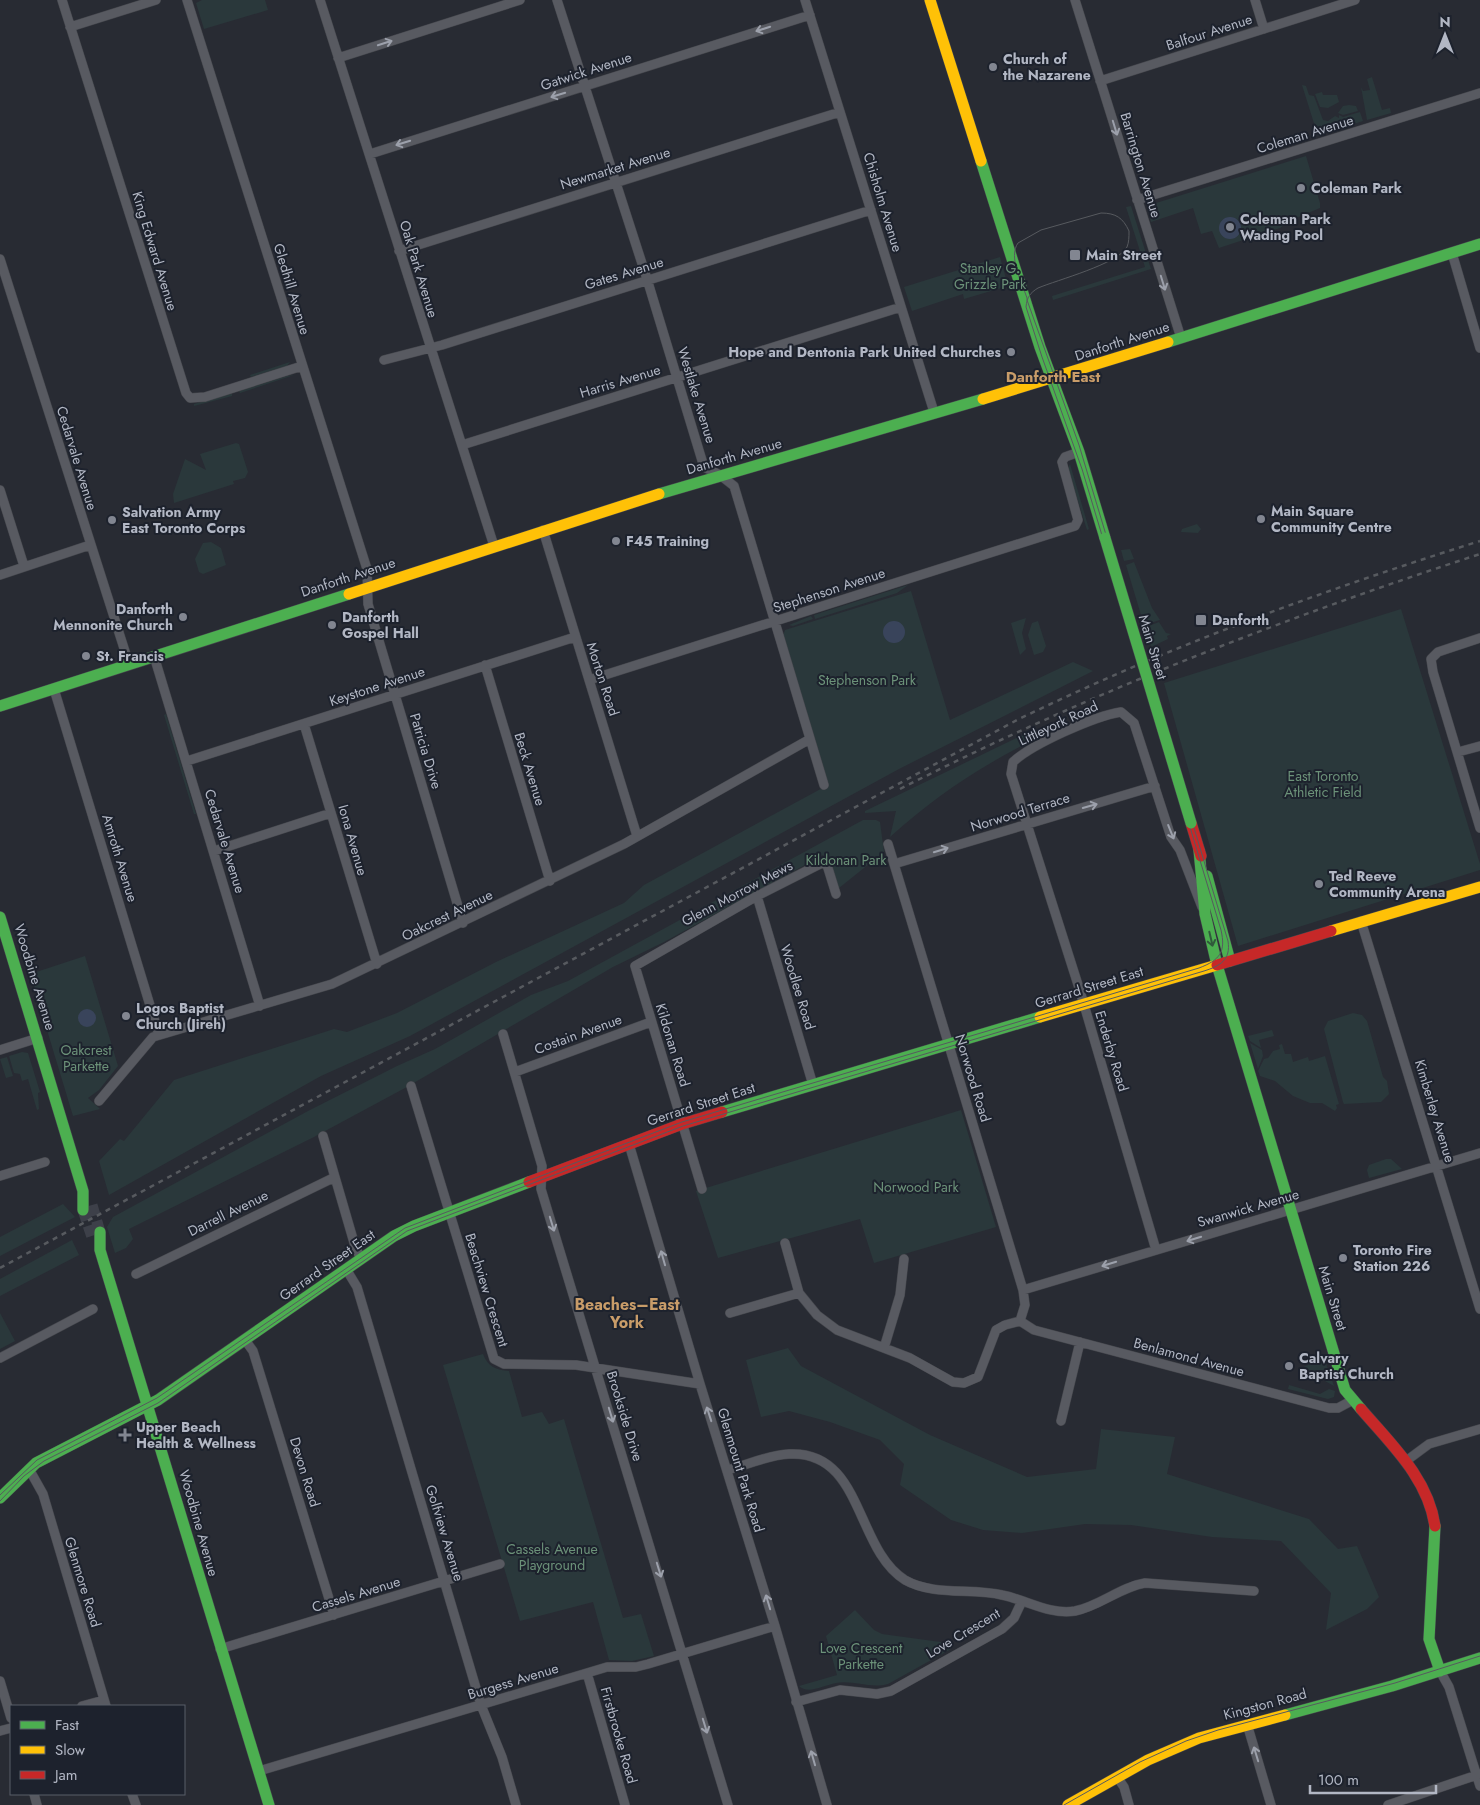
<svg xmlns="http://www.w3.org/2000/svg" width="1480" height="1805" font-family="Jost,sans-serif">
	<style>
		.green { fill: #2a383b }
		.water { fill: #39445b }
		.lines { fill: none; stroke-linecap: round; stroke-linejoin: round }
		.secondary-tunnel { stroke: #3d4049; stroke-width: 11; stroke-dasharray: 11 5.5; stroke-linecap: butt }
		.street-casing { stroke: #44464c; stroke-width: 10 }
		.fast-casing { stroke: #44464c; stroke-width: 12 }
		.slow-casing { stroke: #44464c; stroke-width: 12 }
		.jam-casing { stroke: #44464c; stroke-width: 12 }
		.street { stroke: #585a61; stroke-width: 9 }
		.fast { stroke: #4caf50; stroke-width: 11 }
		.slow { stroke: #ffc107; stroke-width: 11 }
		.jam { stroke: #c62828; stroke-width: 11 }
		.tram { stroke: #575a5f; stroke-width: 1 }
		.rail { stroke: #575a5f; stroke-width: 2.5; stroke-dasharray: 5 5; stroke-linecap: butt }
		.fast-bridge-casing { stroke: #44464c; stroke-width: 12; stroke-linecap: butt }
		.fast-bridge { stroke: #4caf50; stroke-width: 11 }
		.oneway { stroke: #9ca0ab }
		.oneway2 { stroke: #305a3b }
		.poi-dot { fill: #828691; stroke: #1d222d; stroke-width: 2 }
		.labels { text-anchor: middle; stroke-width: 4; stroke-linejoin: round; paint-order: stroke }
		.street-label { font-size: 14px; fill: #b2b7c4; stroke: #1d222d }
		.poi-label { font-size: 14px; font-weight: bold; fill: #b2b7c4; stroke: #1d222d; text-anchor: start }
		.park-label { font-size: 14px; fill: #6c9279; stroke: #1d222d }
		.neighbourhood-label { font-size: 15px; font-weight: bold; fill: #c89c69; stroke: #1d222d }
		.quarter-label { font-size: 16px; font-weight: bold; fill: #c89c69; stroke: #1d222d }
	</style>
	<rect width="100%" height="100%" fill="#282b33"/>
	<path class="green" d="M202,0H265L268,10L204,29L196,3Z
		M1372,77L1382,110L1390,108L1391,113L1367,120L1361,87L1363,91L1370,90L1367,79Z
		M1302,85L1306,86L1309,95L1314,96L1323,120L1328,121L1335,116L1339,118V115L1343,117L1360,112L1363,121L1318,136Z
		M1322,92L1323,95H1337L1339,102L1328,108L1320,107L1315,94Z
		M1349,105L1356,106L1358,111L1343,115L1338,113L1343,106Z
		M1306,156L1320,203V208L1289,221L1280,228L1219,248L1212,231L1201,234L1193,208L1151,222L1148,209L1153,204Z
		M1131,206L1151,269L1053,300L1052,296L1145,267L1126,207Z
		M1000,257L1008,286L964,299L963,294L912,311L904,287Z
		M290,362L287,366L251,377L250,375Z
		M294,375L240,393L239,391L287,376Z
		M232,393V396L194,406V404Z
		M236,443L239,444L248,472L245,478L233,481L234,484L174,503L173,494L185,459L206,470L200,454Z
		M1070,464L1089,529L1087,530L1068,469Z
		M1197,524L1201,529L1198,533L1181,532L1182,529Z
		M211,542L221,548L226,565L203,574L199,572L195,559L203,543Z
		M1130,549L1134,559L1124,561L1121,550Z
		M1134,562L1152,608L1160,620L1144,625L1126,565Z
		M908,585L897,593L815,619L814,615Z
		M911,591L950,720L1073,662L1093,671L899,769L410,1036L321,1076L109,1195L99,1161L120,1139L124,1141L174,1080L334,1029L347,1032L397,1013L496,962L624,903L644,885L828,785L783,636L785,630Z
		M1401,609L1480,864V870L1238,946L1164,683Z
		M811,616L813,619L793,626L789,625Z
		M1026,618L1022,633L1026,649L1020,655L1011,623Z
		M1038,621L1046,646L1043,652L1034,655L1028,635L1032,623Z
		M1159,622L1166,633L1171,634L1167,636L1168,639L1151,647L1146,627Z
		M166,714L196,814H194L164,715Z
		M1029,732L1037,738C981,766 938,794 890,837L896,811L865,813V811Z
		M863,820H876L880,822L884,852L839,888C832,877 832,864 823,855L664,942L613,967L405,1088L314,1137L129,1229L133,1239L126,1248L115,1253L107,1227L113,1217L308,1111L397,1066L435,1049L531,995L568,981Z
		M85,956L118,1066L99,1090L88,1098L100,1109L73,1116L30,974Z
		M1353,1013L1362,1015L1367,1021L1383,1077L1387,1081L1389,1094L1381,1102L1344,1104L1343,1102L1324,1029L1328,1021Z
		M1272,1030L1274,1036L1259,1040L1261,1048L1250,1041L1248,1036Z
		M1250,1043L1262,1050L1263,1056L1258,1069Z
		M1282,1044L1285,1054H1291L1293,1062L1308,1057L1309,1061L1325,1056L1339,1104L1336,1105L1337,1108L1335,1111L1322,1103H1310L1293,1096L1275,1081L1260,1076L1258,1071L1264,1059L1268,1058L1273,1051L1280,1049L1279,1045Z
		M22,1052L28,1053L40,1092L38,1093L39,1109L37,1110L28,1079L22,1081L20,1074L14,1073L9,1056Z
		M7,1057L13,1076L6,1078L0,1059Z
		M961,1110L996,1227L874,1263L860,1219L718,1258L696,1191Z
		M1386,1159H1391L1402,1169L1369,1178L1367,1170L1369,1165Z
		M63,1204L75,1217L0,1256V1237Z
		M72,1240L79,1255L0,1296V1279Z
		M0,1313L15,1341L0,1349Z
		M788,1348L801,1366L930,1435L1027,1477L1096,1469L1101,1429L1175,1437L1167,1474L1309,1519L1338,1549L1357,1546L1379,1597L1367,1609L1326,1630L1331,1593L1281,1541L1212,1537L1131,1525L1085,1524L1022,1533L983,1530L951,1520L900,1485L904,1464L880,1440L830,1422L789,1411L761,1417L746,1360Z
		M483,1354C488,1367 496,1370 509,1371L522,1417L542,1412L549,1424L564,1419L623,1618L641,1614L654,1656L632,1661L609,1660L593,1602L520,1621L443,1365Z
		M1324,1358L1334,1386L1325,1381L1326,1376L1299,1369Z
		M1289,1385L1320,1394L1329,1389L1335,1391L1334,1397L1328,1399L1288,1389Z
		M855,1610L874,1630L882,1634L948,1643L951,1649L888,1684C870,1689 854,1680 836,1683C824,1685 808,1695 799,1686L837,1675L826,1636Z"/>
	<path class="water" d="M1219 228a11 11 0 1 1 22 0a11 11 0 1 1-22 0Z
		M883 632a11 11 0 1 1 22 0a11 11 0 1 1-22 0Z
		M78 1018a9 9 0 1 1 18 0a9 9 0 1 1-18 0Z"/>
	<g class="lines">
		<path class="secondary-tunnel" d="M92,1205L100,1232
			M83,1210L92,1237"/>
		<g class="street-casing">
			<path id="street" d="M62,0L186,393L190,398L205,397L302,366
				M187,0L367,569L368,604L463,923
				M320,0L494,546
				M557,0L647,279L704,467L720,475L734,486L824,785
				M805,0L934,412
				M1075,0L1181,338
				M1255,0L1264,29
				M70,27L156,0
				M338,58L520,0
				M1100,81L1355,0
				M370,154L810,15
				M1137,200L1480,93
				M399,251L840,112
				M1452,253L1480,348
				M0,259L129,664
				M384,360L442,345L871,210
				M462,445L901,307
				M0,490L24,566
				M543,530L637,836
				M0,575L90,545
				M1480,638L1438,652L1431,659L1433,672L1480,828
				M154,656L260,1006
				M485,665L550,881
				M589,680L1075,526L1078,520L1062,462L1065,457L1079,452
				M54,689L159,1035
				M304,724L377,964
				M1458,752L1480,746
				M187,761L575,637
				M888,844L1023,1290L1025,1305L1020,1321
				M214,851L331,813
				M894,864L1155,786
				M757,896L813,1085
				M1361,921L1480,1309
				M503,1034L542,1166L541,1189L728,1805
				M0,1050L38,1038
				M515,1072L651,1022
				M411,1086L494,1359L504,1364L576,1365L700,1384
				M99,1101L153,1037L332,984L624,844L810,739
				M323,1136L355,1246L361,1259
				M629,1144L700,1384L775,1626L827,1805
				M0,1176L45,1162
				M702,1189L635,966L757,896L822,863L827,865L836,894
				M785,1243L799,1293L817,1315L837,1330L910,1358L953,1382L964,1383L978,1377L996,1330L1005,1325L1020,1321
				M1156,1250L1080,991L1011,774L1013,762C1032,744 1095,716 1121,712L1134,723L1171,837L1180,850L1202,907
				M346,1269L357,1287L481,1705L502,1757L516,1805
				M136,1274L333,1178
				M1023,1290L1480,1153
				M730,1313L799,1293
				M1020,1321L1034,1330L1329,1408H1338L1353,1400
				M245,1340L253,1351L334,1615
				M884,1348L900,1295L904,1259
				M0,1358L93,1309
				M1061,1421L1080,1342
				M1406,1461L1429,1444L1480,1429
				M29,1469L43,1494L106,1706
				M727,1470C747,1465 768,1455 789,1454C863,1450 855,1549 905,1580C933,1596 971,1588 1002,1595C1027,1600 1049,1615 1075,1611C1100,1606 1120,1587 1145,1583L1254,1591
				M220,1649L500,1564
				M1440,1671L1449,1687L1480,1786
				M587,1673L625,1805
				M0,1681L11,1718
				M796,1702L840,1690L877,1694L891,1691L1002,1629L1014,1618L1022,1601
				M82,1706L104,1700
				M1247,1724L1271,1805
				M0,1731L11,1728
				M259,1771L587,1673L607,1667H636L648,1664L775,1626
				M1117,1777L1124,1787L1129,1805
				M34,1794L37,1805
				M132,1794L136,1805
				M1388,1805L1480,1774"/>
		</g>
		<g class="fast-casing">
			<path id="fast" d="M981,161L1040,347L1079,452L1105,538
				M1168,342L1480,244
				M659,494L983,399
				M0,706L349,594
				M1199,850L1205,914L1217,965L1345,1390L1361,1409
				M1207,876L1230,961
				M0,917L83,1191V1210
				M722,1112L1040,1017
				M100,1232V1250L269,1805
				M0,1498L36,1463L158,1400L394,1236L414,1226L529,1182
				M1435,1526L1429,1639L1440,1671
				M1285,1715L1392,1686L1480,1658"/>
		</g>
		<g class="slow-casing">
			<path id="slow" d="M930,0L981,161
				M983,399L1168,342
				M349,594L659,494
				M1331,931L1480,887
				M1040,1017L1217,965
				M1068,1805L1148,1760L1199,1738L1285,1715"/>
		</g>
		<g class="jam-casing">
			<path id="jam" d="M1191,823L1201,856
				M1217,965L1331,931
				M529,1182L682,1124L722,1112
				M1361,1409C1391,1444 1428,1478 1435,1526"/>
		</g>
		<use href="#street" class="street"/>
		<use href="#fast" class="fast"/>
		<use href="#slow" class="slow"/>
		<use href="#jam" class="jam"/>
		<path class="tram" d="M0,1495L37,1460L157,1398L405,1228L682,1122L1199,968C1220,960 1226,952 1221,930L1082,469L1042,357L1026,307C1027,297 1030,293 1038,288C1057,280 1118,264 1127,247C1129,242 1129,237 1129,231C1123,218 1116,213 1101,213L1041,230L1018,243C1008,257 1022,283 1027,298V300L1079,445L1228,941C1231,960 1220,966 1204,971L683,1126L407,1231L158,1403L44,1461L24,1476L0,1501
			M1064,1805L1140,1762L1186,1741L1218,1730L1395,1683L1480,1656"/>
		<path class="rail" d="M900,789C1087,694 1281,619 1480,554
			M0,1268L1017,720C1167,647 1321,591 1480,541"/>
		<g class="fast-bridge-casing">
			<path id="fast-bridge" d="M1105,538L1191,823"/>
		</g>
		<use href="#fast-bridge" class="fast-bridge"/>
	</g>
	<defs><path id="oneway-shaft" d="M-6 0H5M1.5-3L5.5 0L1.5 3" fill="none" stroke-width="1.6" stroke-linecap="round" stroke-linejoin="round" transform="scale(1.25)"/></defs>
	<g class="oneway">
		<use href="#oneway-shaft" transform="translate(763 29) rotate(162)"/>
		<use href="#oneway-shaft" transform="translate(385 43) rotate(-18)"/>
		<use href="#oneway-shaft" transform="translate(558 95) rotate(163)"/>
		<use href="#oneway-shaft" transform="translate(1115 128) rotate(73)"/>
		<use href="#oneway-shaft" transform="translate(403 143) rotate(163)"/>
		<use href="#oneway-shaft" transform="translate(1163 283) rotate(73)"/>
		<use href="#oneway-shaft" transform="translate(1090 806) rotate(-16)"/>
		<use href="#oneway-shaft" transform="translate(1171 832) rotate(68)"/>
		<use href="#oneway-shaft" transform="translate(941 850) rotate(-17)"/>
		<use href="#oneway-shaft" transform="translate(552 1224) rotate(73)"/>
		<use href="#oneway-shaft" transform="translate(1194 1239) rotate(163)"/>
		<use href="#oneway-shaft" transform="translate(663 1258) rotate(-106)"/>
		<use href="#oneway-shaft" transform="translate(1109 1264) rotate(163)"/>
		<use href="#oneway-shaft" transform="translate(709 1414) rotate(-108)"/>
		<use href="#oneway-shaft" transform="translate(611 1415) rotate(73)"/>
		<use href="#oneway-shaft" transform="translate(659 1570) rotate(73)"/>
		<use href="#oneway-shaft" transform="translate(768 1602) rotate(-107)"/>
		<use href="#oneway-shaft" transform="translate(705 1726) rotate(73)"/>
		<use href="#oneway-shaft" transform="translate(1256 1754) rotate(-107)"/>
		<use href="#oneway-shaft" transform="translate(813 1758) rotate(-106)"/>
	</g>
	<use class="oneway2" href="#oneway-shaft" transform="translate(1211 939) rotate(77)"/>
	<g class="poi-dot">
		<circle cx="993" cy="67" r="5"/>
		<circle cx="1301" cy="188" r="5"/>
		<circle cx="1230" cy="227" r="5"/>
		<rect x="1069" y="249" width="12" height="12" rx="2.5"/>
		<circle cx="1011" cy="352" r="5"/>
		<circle cx="1261" cy="519" r="5"/>
		<circle cx="112" cy="520" r="5"/>
		<circle cx="616" cy="541" r="5"/>
		<circle cx="183" cy="617" r="5"/>
		<rect x="1195" y="614" width="12" height="12" rx="2.5"/>
		<circle cx="332" cy="625" r="5"/>
		<circle cx="86" cy="656" r="5"/>
		<circle cx="1319" cy="884" r="5"/>
		<circle cx="126" cy="1016" r="5"/>
		<circle cx="1343" cy="1258" r="5"/>
		<circle cx="1289" cy="1366" r="5"/>
		<path d="M122.5 1427.5h5v5h5v5h-5v5h-5v-5h-5v-5h5z"/>
	</g>
	<g class="labels">
		<g class="street-label">
			<text transform="translate(1209 32) rotate(-18)" y="5">Balfour Avenue</text>
			<text transform="translate(586 71) rotate(-18)" y="5">Gatwick Avenue</text>
			<text transform="translate(1305 134) rotate(-17)" y="5">Coleman Avenue</text>
			<text transform="translate(1141 165) rotate(73)" y="5">Barrington Avenue</text>
			<text transform="translate(615 168) rotate(-17)" y="5">Newmarket Avenue</text>
			<text transform="translate(883 202) rotate(73)" y="5">Chisholm Avenue</text>
			<text transform="translate(155 251) rotate(73)" y="5">King Edward Avenue</text>
			<text transform="translate(419 269) rotate(73)" y="5">Oak Park Avenue</text>
			<text transform="translate(624 273) rotate(-17)" y="5">Gates Avenue</text>
			<text transform="translate(292 289) rotate(73)" y="5">Gledhill Avenue</text>
			<text transform="translate(1122 341) rotate(-18)" y="5">Danforth Avenue</text>
			<text transform="translate(620 381) rotate(-17)" y="5">Harris Avenue</text>
			<text transform="translate(697 395) rotate(73)" y="5">Westlake Avenue</text>
			<text transform="translate(734 456) rotate(-16)" y="5">Danforth Avenue</text>
			<text transform="translate(77 458) rotate(73)" y="5">Cedarvale Avenue</text>
			<text transform="translate(348 577) rotate(-18)" y="5">Danforth Avenue</text>
			<text transform="translate(829 590) rotate(-18)" y="5">Stephenson Avenue</text>
			<text transform="translate(1153 647) rotate(73)" y="5">Main Street</text>
			<text transform="translate(603 679) rotate(72)" y="5">Morton Road</text>
			<text transform="translate(377 686) rotate(-18)" y="5">Keystone Avenue</text>
			<text transform="translate(1058 723) rotate(-25)" y="5">Littleyork Road</text>
			<text transform="translate(426 751) rotate(73)" y="5">Patricia Drive</text>
			<text transform="translate(530 769) rotate(73)" y="5">Beck Avenue</text>
			<text transform="translate(1020 812) rotate(-17)" y="5">Norwood Terrace</text>
			<text transform="translate(353 840) rotate(74)" y="5">Iona Avenue</text>
			<text transform="translate(225 841) rotate(73)" y="5">Cedarvale Avenue</text>
			<text transform="translate(120 858) rotate(73)" y="5">Amroth Avenue</text>
			<text transform="translate(737 893) rotate(-28)" y="5">Glenn Morrow Mews</text>
			<text transform="translate(447 915) rotate(-26)" y="5">Oakcrest Avenue</text>
			<text transform="translate(35 977) rotate(73)" y="5">Woodbine Avenue</text>
			<text transform="translate(798 987) rotate(73)" y="5">Woodlee Road</text>
			<text transform="translate(1089 987) rotate(-17)" y="5">Gerrard Street East</text>
			<text transform="translate(578 1034) rotate(-20)" y="5">Costain Avenue</text>
			<text transform="translate(673 1045) rotate(73)" y="5">Kildonan Road</text>
			<text transform="translate(1112 1051) rotate(73)" y="5">Enderby Road</text>
			<text transform="translate(973 1078) rotate(73)" y="5">Norwood Road</text>
			<text transform="translate(701 1104) rotate(-18)" y="5">Gerrard Street East</text>
			<text transform="translate(1435 1111) rotate(73)" y="5">Kimberley Avenue</text>
			<text transform="translate(1248 1208) rotate(-16)" y="5">Swanwick Avenue</text>
			<text transform="translate(228 1213) rotate(-26)" y="5">Darrell Avenue</text>
			<text transform="translate(327 1265) rotate(-35)" y="5">Gerrard Street East</text>
			<text transform="translate(487 1290) rotate(73)" y="5">Beachview Crescent</text>
			<text transform="translate(1333 1298) rotate(73)" y="5">Main Street</text>
			<text transform="translate(1189 1357) rotate(15)" y="5">Benlamond Avenue</text>
			<text transform="translate(625 1416) rotate(73)" y="5">Brookside Drive</text>
			<text transform="translate(741 1470) rotate(73)" y="5">Glenmount Park Road</text>
			<text transform="translate(305 1472) rotate(73)" y="5">Devon Road</text>
			<text transform="translate(199 1523) rotate(74)" y="5">Woodbine Avenue</text>
			<text transform="translate(445 1533) rotate(73)" y="5">Golfview Avenue</text>
			<text transform="translate(83 1582) rotate(73)" y="5">Glenmore Road</text>
			<text transform="translate(356 1594) rotate(-17)" y="5">Cassels Avenue</text>
			<text transform="translate(963 1633) rotate(-31)" y="5">Love Crescent</text>
			<text transform="translate(513 1681) rotate(-17)" y="5">Burgess Avenue</text>
			<text transform="translate(1265 1704) rotate(-15)" y="5">Kingston Road</text>
			<text transform="translate(619 1735) rotate(74)" y="5">Firstbrooke Road</text>
		</g>
		<g class="poi-label">
			<text x="1003" y="64">Church of<tspan x="1003" dy="16">the Nazarene</tspan></text>
			<text x="1311" y="193">Coleman Park</text>
			<text x="1240" y="224">Coleman Park<tspan x="1240" dy="16">Wading Pool</tspan></text>
			<text x="1086" y="260">Main Street</text>
			<text x="1001" y="357" text-anchor="end">Hope and Dentonia Park United Churches</text>
			<text x="1271" y="516">Main Square<tspan x="1271" dy="16">Community Centre</tspan></text>
			<text x="122" y="517">Salvation Army<tspan x="122" dy="16">East Toronto Corps</tspan></text>
			<text x="626" y="546">F45 Training</text>
			<text x="173" y="614" text-anchor="end">Danforth<tspan x="173" dy="16">Mennonite Church</tspan></text>
			<text x="342" y="622">Danforth<tspan x="342" dy="16">Gospel Hall</tspan></text>
			<text x="1212" y="625">Danforth</text>
			<text x="96" y="661">St. Francis</text>
			<text x="1329" y="881">Ted Reeve<tspan x="1329" dy="16">Community Arena</tspan></text>
			<text x="136" y="1013">Logos Baptist<tspan x="136" dy="16">Church (Jireh)</tspan></text>
			<text x="1353" y="1255">Toronto Fire<tspan x="1353" dy="16">Station 226</tspan></text>
			<text x="1299" y="1363">Calvary<tspan x="1299" dy="16">Baptist Church</tspan></text>
			<text x="136" y="1432">Upper Beach<tspan x="136" dy="16">Health &amp; Wellness</tspan></text>
		</g>
		<g class="park-label">
			<text x="990" y="273">Stanley G.<tspan x="990" dy="16">Grizzle Park</tspan></text>
			<text x="867" y="685">Stephenson Park</text>
			<text x="1323" y="781">East Toronto<tspan x="1323" dy="16">Athletic Field</tspan></text>
			<text x="846" y="865">Kildonan Park</text>
			<text x="86" y="1055">Oakcrest<tspan x="86" dy="16">Parkette</tspan></text>
			<text x="916" y="1192">Norwood Park</text>
			<text x="552" y="1554">Cassels Avenue<tspan x="552" dy="16">Playground</tspan></text>
			<text x="861" y="1653">Love Crescent<tspan x="861" dy="16">Parkette</tspan></text>
		</g>
		<g class="neighbourhood-label">
			<text x="1053" y="382">Danforth East</text>
		</g>
		<g class="quarter-label">
			<text x="627" y="1310">Beaches–East<tspan x="627" dy="18">York</tspan></text>
		</g>
	</g>
	<rect x="10" y="1705" width="175" height="90" fill="#1d222d" stroke="#595e69"/>
	<rect x="20" y="1721" width="25" height="8" fill="#4caf50" stroke="#595e69"/>
	<text x="55" y="1730" font-size="15" fill="#b2b7c4">Fast</text>
	<rect x="20" y="1746" width="25" height="8" fill="#ffc107" stroke="#595e69"/>
	<text x="55" y="1755" font-size="15" fill="#b2b7c4">Slow</text>
	<rect x="20" y="1771" width="25" height="8" fill="#c62828" stroke="#595e69"/>
	<text x="55" y="1780" font-size="15" fill="#b2b7c4">Jam</text>
	<g transform="translate(1445 35)" stroke="#1d222d" stroke-width="4" paint-order="stroke">
	<path d="M0-4L9 19L0 12L-9 19Z" fill="#b2b7c4"/>
	<text y="-8" font-size="14" font-weight="bold" text-anchor="middle" fill="#b2b7c4">N</text>
	</g>
	<path d="M1310 1785v8h126v-8" fill="none" stroke="#b2b7c4" stroke-width="2.5"/>
	<text x="1318" y="1785" font-size="15" fill="#b2b7c4" stroke="#1d222d" stroke-width="4" paint-order="stroke">100 m</text>
</svg>
